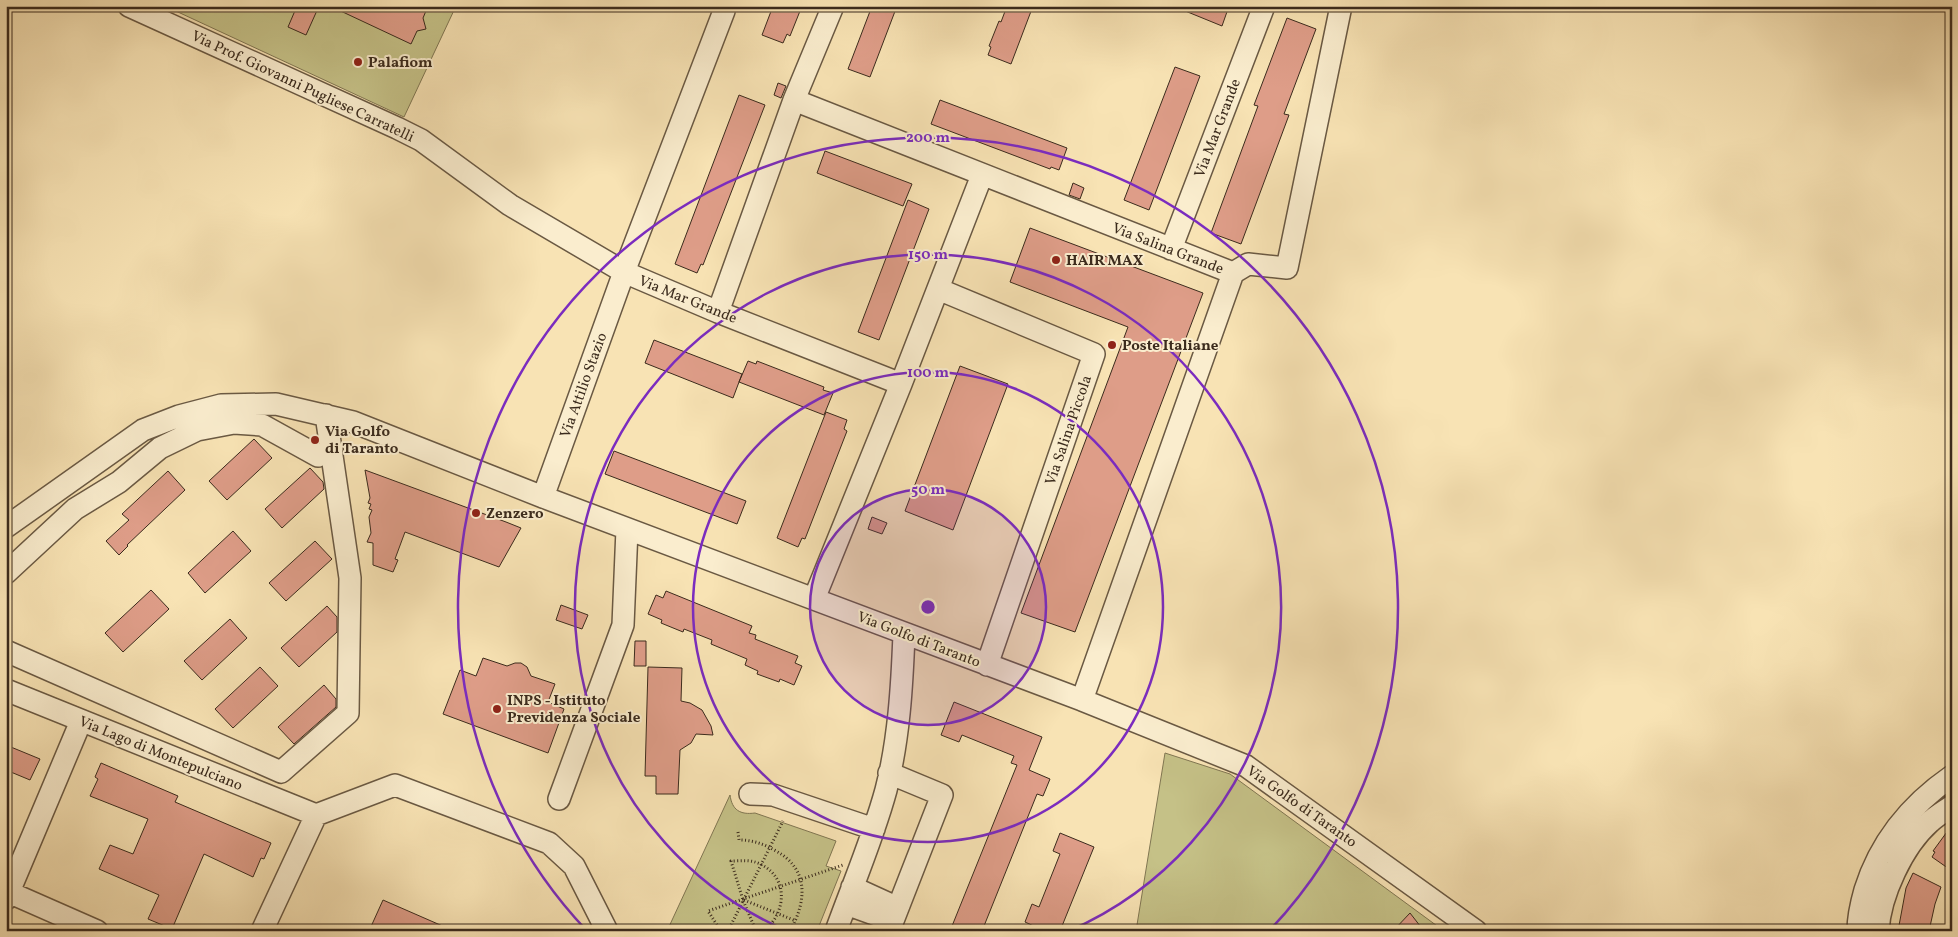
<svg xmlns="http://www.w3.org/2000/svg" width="1958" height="937" font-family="Vollkorn,serif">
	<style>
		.green { fill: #c5c187; stroke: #807652 }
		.building { fill: #de9d88; stroke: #3b2b1d }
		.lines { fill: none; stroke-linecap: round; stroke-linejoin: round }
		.minor-casing { stroke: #6a5943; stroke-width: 24 }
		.path { stroke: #3b2b1d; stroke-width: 3; stroke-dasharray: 1 2.5; stroke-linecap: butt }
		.minor { stroke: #faedce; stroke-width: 21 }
		.ring { fill: none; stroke: #7b2cbf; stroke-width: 2.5 }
		.poi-dot { fill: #8f2418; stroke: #faedce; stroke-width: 2 }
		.labels { text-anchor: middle; stroke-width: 4; stroke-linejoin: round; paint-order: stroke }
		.poi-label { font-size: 15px; font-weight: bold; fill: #3b2b1d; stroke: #faedce; text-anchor: start }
		.street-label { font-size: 15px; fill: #3b2b1d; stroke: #faedce }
		.centre { fill: #7b2cbf; stroke: #faedce; stroke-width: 2.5 }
		.ring-label { font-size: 15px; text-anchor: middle; font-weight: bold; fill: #7b2cbf; stroke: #faedce; stroke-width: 4; stroke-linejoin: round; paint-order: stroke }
	</style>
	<rect width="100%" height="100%" fill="#f8e3b4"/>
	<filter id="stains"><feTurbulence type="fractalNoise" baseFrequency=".004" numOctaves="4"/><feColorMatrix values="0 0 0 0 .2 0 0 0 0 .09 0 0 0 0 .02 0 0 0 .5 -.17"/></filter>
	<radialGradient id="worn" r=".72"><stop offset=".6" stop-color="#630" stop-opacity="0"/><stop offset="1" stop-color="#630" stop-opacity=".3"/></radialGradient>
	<path class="green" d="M165,6H456L404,117Z
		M1165,753L1230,774L1444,931H1136Z
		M730,795C732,810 740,815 755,813L836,841L826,866L841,871L817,931H667Z"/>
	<path class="building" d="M297,6H319L306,35L288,27Z
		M330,6H428L423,18L426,29L417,31L411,44Z
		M773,6H797L796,10L800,11L790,36L787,34L783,43L762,35Z
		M872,6H897L870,77L848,69Z
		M1007,6H1033L1011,64L988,55L991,47L989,46L999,21L1001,22Z
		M1173,6H1229L1222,26Z
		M1287,18L1316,29L1284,114L1289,115L1241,244L1211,233L1258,106L1254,105Z
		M1175,67L1200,76L1149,210L1124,200Z
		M778,83L786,86L781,98L774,95Z
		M739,95L765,105L703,265L701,264L697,273L675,264Z
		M940,100L1067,148L1059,170L1051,167L1050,169L931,124Z
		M825,151L912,184L903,206L817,173Z
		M1073,183L1084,188L1080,199L1069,195Z
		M908,200L929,209L879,340L858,332Z
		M1030,228L1203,293L1075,632L1021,613L1128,327L1010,282Z
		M654,340L742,374L733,398L645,363Z
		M748,361L756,364L757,361L824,387L823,390L833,393L824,415L739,382Z
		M960,366L1008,384L953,530L905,511Z
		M826,412L847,420L844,429L847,431L805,539L802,538L798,547L777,538Z
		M254,439L272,458L227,500L209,481Z
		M614,451L746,501L737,524L605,474Z
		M310,468L323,482L324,489L282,528L265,509Z
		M365,470L506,522L521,528L499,567L405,532L395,559L398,560L393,572L373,565V543L367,542L371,533L369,517L372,510L369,509L371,504L368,503L370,498Z
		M168,471L185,490L127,545L128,546L119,555L106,541L129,520L122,514Z
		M872,517L887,523L882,534L868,529Z
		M233,531L251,551L205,593L188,573Z
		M315,541L332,559L286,601L269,583Z
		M151,590L169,609L123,652L105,633Z
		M666,591L752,626L749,633L756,635L755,639L798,656L795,663L802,666L794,685L780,679L779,682L757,674L758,671L745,665L747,659L711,644L712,640L684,629L683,632L661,623L662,620L648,614L656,595L663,598Z
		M561,605L588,615L582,629L556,620Z
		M327,606L337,617V632L299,667L281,648Z
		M230,619L247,638L202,680L184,661Z
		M635,641H646V666H634Z
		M483,658L507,666L515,663H521L527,667L531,676L555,684L548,702L564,709L548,753L443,714L460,670L476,676Z
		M260,667L278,686L233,728L215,709Z
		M648,667L682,668L681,701L690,703L702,710L711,726L713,735L696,734L691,743L680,750L678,794H656V776H645Z
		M324,685L336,699V707L294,744L278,727Z
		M954,702L1042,737L1029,770L1050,779L1043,796L1037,794L982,931H950L1017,765L1011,763L1014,756L962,735L959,742L941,735Z
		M6,745L40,759L30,780L6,770Z
		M101,763L178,796L175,802L271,843L264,859L261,858L253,877L204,854L172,929L148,919L159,895L99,869L110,845L133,854L148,819L90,796L98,779L95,777Z
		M1952,825V871L1932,857L1935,852L1933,851Z
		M1060,833L1094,847L1060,931H1037L1038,928L1025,922L1032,904L1039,907L1060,854L1053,851Z
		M1913,873L1941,887L1935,904L1929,931H1898L1906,888Z
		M383,900L454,931H369Z
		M1410,913L1424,931H1393Z"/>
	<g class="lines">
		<g class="minor-casing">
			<path id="minor" d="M129,6L397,128L421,140L510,205L624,272L718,312L901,384
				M794,100L1233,273L1082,700
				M1171,249L1264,6
				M1233,273L1248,264L1287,268L1341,6
				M938,289L1094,354L987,665
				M718,312L794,100L833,6
				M543,497L624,272L724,11
				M6,527L143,430L179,416L221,405L276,404L353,422L543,497L1082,700L1246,766L1476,931
				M6,573L75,509L119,482L160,448L197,430L234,423L262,425L318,456L332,449
				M814,599L901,384L982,175
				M6,651L281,772L348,713L350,578L326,415
				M6,690L316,815
				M889,773L942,795L889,931
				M750,794L773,795L874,829
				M559,799L623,625L627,529
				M852,887L898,908
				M6,891L97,931
				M6,899L81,721
				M846,904L893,921
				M262,931L316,815L395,785L549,843L574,866L607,931
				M836,931C853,884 873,838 886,790C899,739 902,686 904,634
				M1858,931C1858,916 1861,904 1865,890C1880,842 1910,805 1952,776
				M1878,931C1880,895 1903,846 1930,822C1936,816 1945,811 1952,806"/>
		</g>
		<path class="path" d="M738,832L739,840C753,840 764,844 776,851C809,869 807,901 790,931
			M744,900L796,921
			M690,930L697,928L700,931
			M725,931L719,928L708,911L843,865
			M728,931L783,821
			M756,931L743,900L731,861C742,861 752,859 762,865C789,879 786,913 764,931"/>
		<use href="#minor" class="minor"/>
	</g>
	<circle cx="928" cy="607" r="118" fill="#7b2cbf" fill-opacity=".12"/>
	<g class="ring">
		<circle cx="928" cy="607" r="118"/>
		<circle cx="928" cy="607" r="235"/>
		<path d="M787 931A353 353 0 1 1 1069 931"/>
		<path d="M587 931A470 470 0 1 1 1269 931"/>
	</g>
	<g class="poi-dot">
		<circle cx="358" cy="62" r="5"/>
		<circle cx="1056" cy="260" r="5"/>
		<circle cx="1112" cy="345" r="5"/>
		<circle cx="315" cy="440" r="5"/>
		<circle cx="476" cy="513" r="5"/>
		<circle cx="497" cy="709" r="5"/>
	</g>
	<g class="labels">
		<g class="poi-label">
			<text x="368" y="67">Palafiom</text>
			<text x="1066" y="265">HAIR MAX</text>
			<text x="1122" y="350">Poste Italiane</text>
			<text x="325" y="436">Via Golfo<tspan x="325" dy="17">di Taranto</tspan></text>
			<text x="486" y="518">Zenzero</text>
			<text x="507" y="705">INPS - Istituto<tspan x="507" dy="17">Previdenza Sociale</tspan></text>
		</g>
		<g class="street-label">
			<text transform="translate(303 86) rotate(25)" y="5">Via Prof. Giovanni Pugliese Carratelli</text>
			<text transform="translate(1217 128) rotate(-69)" y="5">Via Mar Grande</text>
			<text transform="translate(1168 248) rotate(21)" y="5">Via Salina Grande</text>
			<text transform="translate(688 299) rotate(22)" y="5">Via Mar Grande</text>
			<text transform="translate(583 385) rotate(-70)" y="5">Via Attilio Stazio</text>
			<text transform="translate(1068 430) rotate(-71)" y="5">Via Salina Piccola</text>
			<text transform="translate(919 639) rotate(21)" y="5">Via Golfo di Taranto</text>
			<text transform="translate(161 753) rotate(22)" y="5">Via Lago di Montepulciano</text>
			<text transform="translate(1302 806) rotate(35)" y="5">Via Golfo di Taranto</text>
		</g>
	</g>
	<circle cx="928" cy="607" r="8" class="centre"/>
	<g class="ring-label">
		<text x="928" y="142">200 m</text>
		<text x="928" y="259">150 m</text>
		<text x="928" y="377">100 m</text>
		<text x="928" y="494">50 m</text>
	</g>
	<rect width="1958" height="937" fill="none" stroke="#f8e3b4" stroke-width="25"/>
	<rect x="8" y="8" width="1943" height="922" fill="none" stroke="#3b2b1d" stroke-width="2.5"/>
	<rect x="12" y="12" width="1933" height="912" fill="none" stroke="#3b2b1d"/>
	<rect width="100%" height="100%" filter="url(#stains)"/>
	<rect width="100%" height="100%" fill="url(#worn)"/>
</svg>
